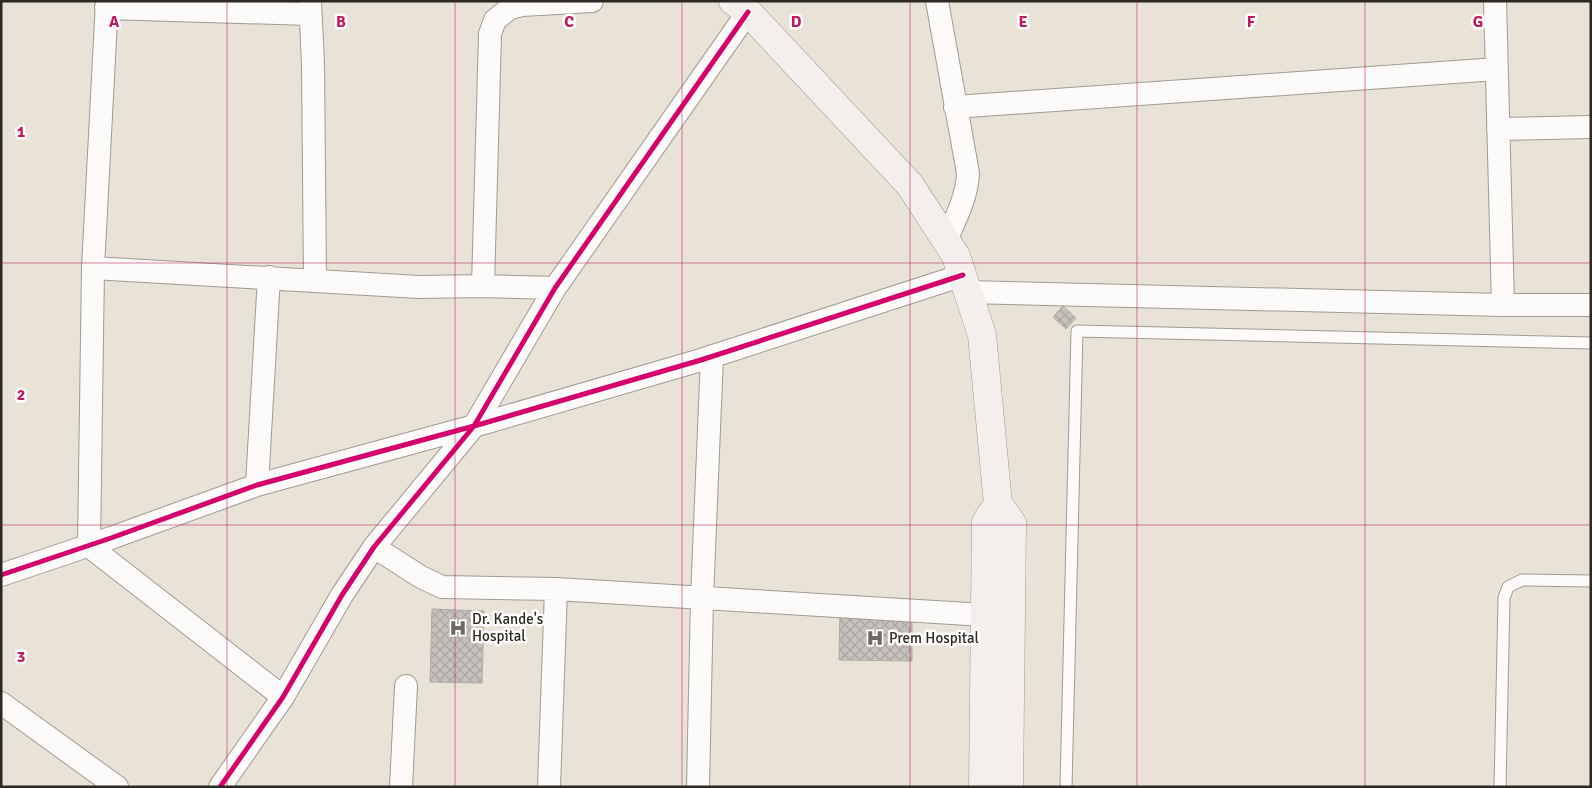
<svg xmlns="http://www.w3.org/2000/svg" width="1592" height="788" font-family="Signika,sans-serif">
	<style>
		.building { fill: url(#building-cross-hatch); stroke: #b3aca9 }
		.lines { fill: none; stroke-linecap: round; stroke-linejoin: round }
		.lane-casing { stroke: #a09b93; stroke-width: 13 }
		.street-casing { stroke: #a09b93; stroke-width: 24 }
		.secondary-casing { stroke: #a09b93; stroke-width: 29 }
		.lane { stroke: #fcfbf9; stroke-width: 11 }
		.street { stroke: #fcfbf9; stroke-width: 22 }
		.secondary { stroke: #f3efed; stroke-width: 28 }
		.cycleway-casing { stroke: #fff; stroke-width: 8 }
		.cycleway { stroke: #d6006c; stroke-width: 5 }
		.grid { fill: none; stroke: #c2185b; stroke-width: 1; stroke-opacity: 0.55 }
		.labels { text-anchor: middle; stroke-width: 5; stroke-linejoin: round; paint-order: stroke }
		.poi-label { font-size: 15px; fill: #2d2822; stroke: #fff; text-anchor: start }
		.grid-label { font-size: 16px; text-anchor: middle; font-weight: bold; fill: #c2185b; stroke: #fff; stroke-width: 5; stroke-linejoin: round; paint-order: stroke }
	</style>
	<defs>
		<pattern id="building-cross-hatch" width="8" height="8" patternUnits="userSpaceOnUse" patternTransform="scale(1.25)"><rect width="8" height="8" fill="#c7c1bd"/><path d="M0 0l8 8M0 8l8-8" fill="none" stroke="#aba6a2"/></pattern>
	</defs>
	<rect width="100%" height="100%" fill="#e8e2d7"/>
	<path class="building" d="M1063,306L1076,318L1066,329L1053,317Z
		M840,604L912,605V661L839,660Z
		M432,609L484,611L482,683L430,682Z"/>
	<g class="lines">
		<g class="lane-casing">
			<path id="lane" d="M1066,787L1077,331L1591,343
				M1500,787L1504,598L1508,587L1522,580L1591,581"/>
		</g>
		<g class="street-casing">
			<path id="street" d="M107,1L93,268L89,546L283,697
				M310,1L313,63L315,280
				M937,1L968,173C967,197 956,218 946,240
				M1495,1L1503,305
				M106,8L310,14
				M955,107L1497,69
				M1498,129L1591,127
				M93,268L419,287L483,286L555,288
				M483,286L490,34L495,20L510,8L522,5L592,1
				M968,292L1503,305H1591
				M257,485L269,277
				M374,547L421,577L442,587L556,589L985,615
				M1,575L111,538L257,485L474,426L701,360L963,275
				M1,703L117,787
				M220,787L283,697L342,595L374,547L474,426L555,288L748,12
				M401,787L406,686
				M549,787L556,589
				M698,787L702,598L712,356"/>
		</g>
		<g class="secondary-casing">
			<path id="secondary" d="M733,1L748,12L910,185L956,256L982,335L998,504L1012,523L1009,787
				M983,787L986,522L998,504"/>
		</g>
		<use href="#lane" class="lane"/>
		<use href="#street" class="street"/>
		<use href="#secondary" class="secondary"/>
		<g class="cycleway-casing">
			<path id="cycleway" d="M1,575L111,538L257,485L474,426L701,360L963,275
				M220,787L283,697L342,595L374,547L474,426L555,288L748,12"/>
		</g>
		<use href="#cycleway" class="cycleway"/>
	</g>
	<path class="grid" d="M227,1V787M455,1V787M682,1V787M910,1V787M1137,1V787M1365,1V787M1,263H1591M1,525H1591"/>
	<defs>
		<g id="hospital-bare" transform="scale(1.35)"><path d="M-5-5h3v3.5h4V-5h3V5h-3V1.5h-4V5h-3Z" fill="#6e6961" stroke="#fff" stroke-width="2.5" paint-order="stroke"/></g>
	</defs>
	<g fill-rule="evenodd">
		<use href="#hospital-bare" x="458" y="628"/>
		<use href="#hospital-bare" x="875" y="638"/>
	</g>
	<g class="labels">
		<g class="poi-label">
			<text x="472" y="624">Dr. Kande's<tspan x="472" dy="17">Hospital</tspan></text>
			<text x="889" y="643">Prem Hospital</text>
		</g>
	</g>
	<g class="grid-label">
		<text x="114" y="27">A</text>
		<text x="341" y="27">B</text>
		<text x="569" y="27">C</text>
		<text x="796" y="27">D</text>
		<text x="1023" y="27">E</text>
		<text x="1251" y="27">F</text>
		<text x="1478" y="27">G</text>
		<text x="21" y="137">1</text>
		<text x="21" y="400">2</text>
		<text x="21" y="662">3</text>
	</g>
	<rect width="1592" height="788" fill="none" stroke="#2d2822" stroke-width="5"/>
</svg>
